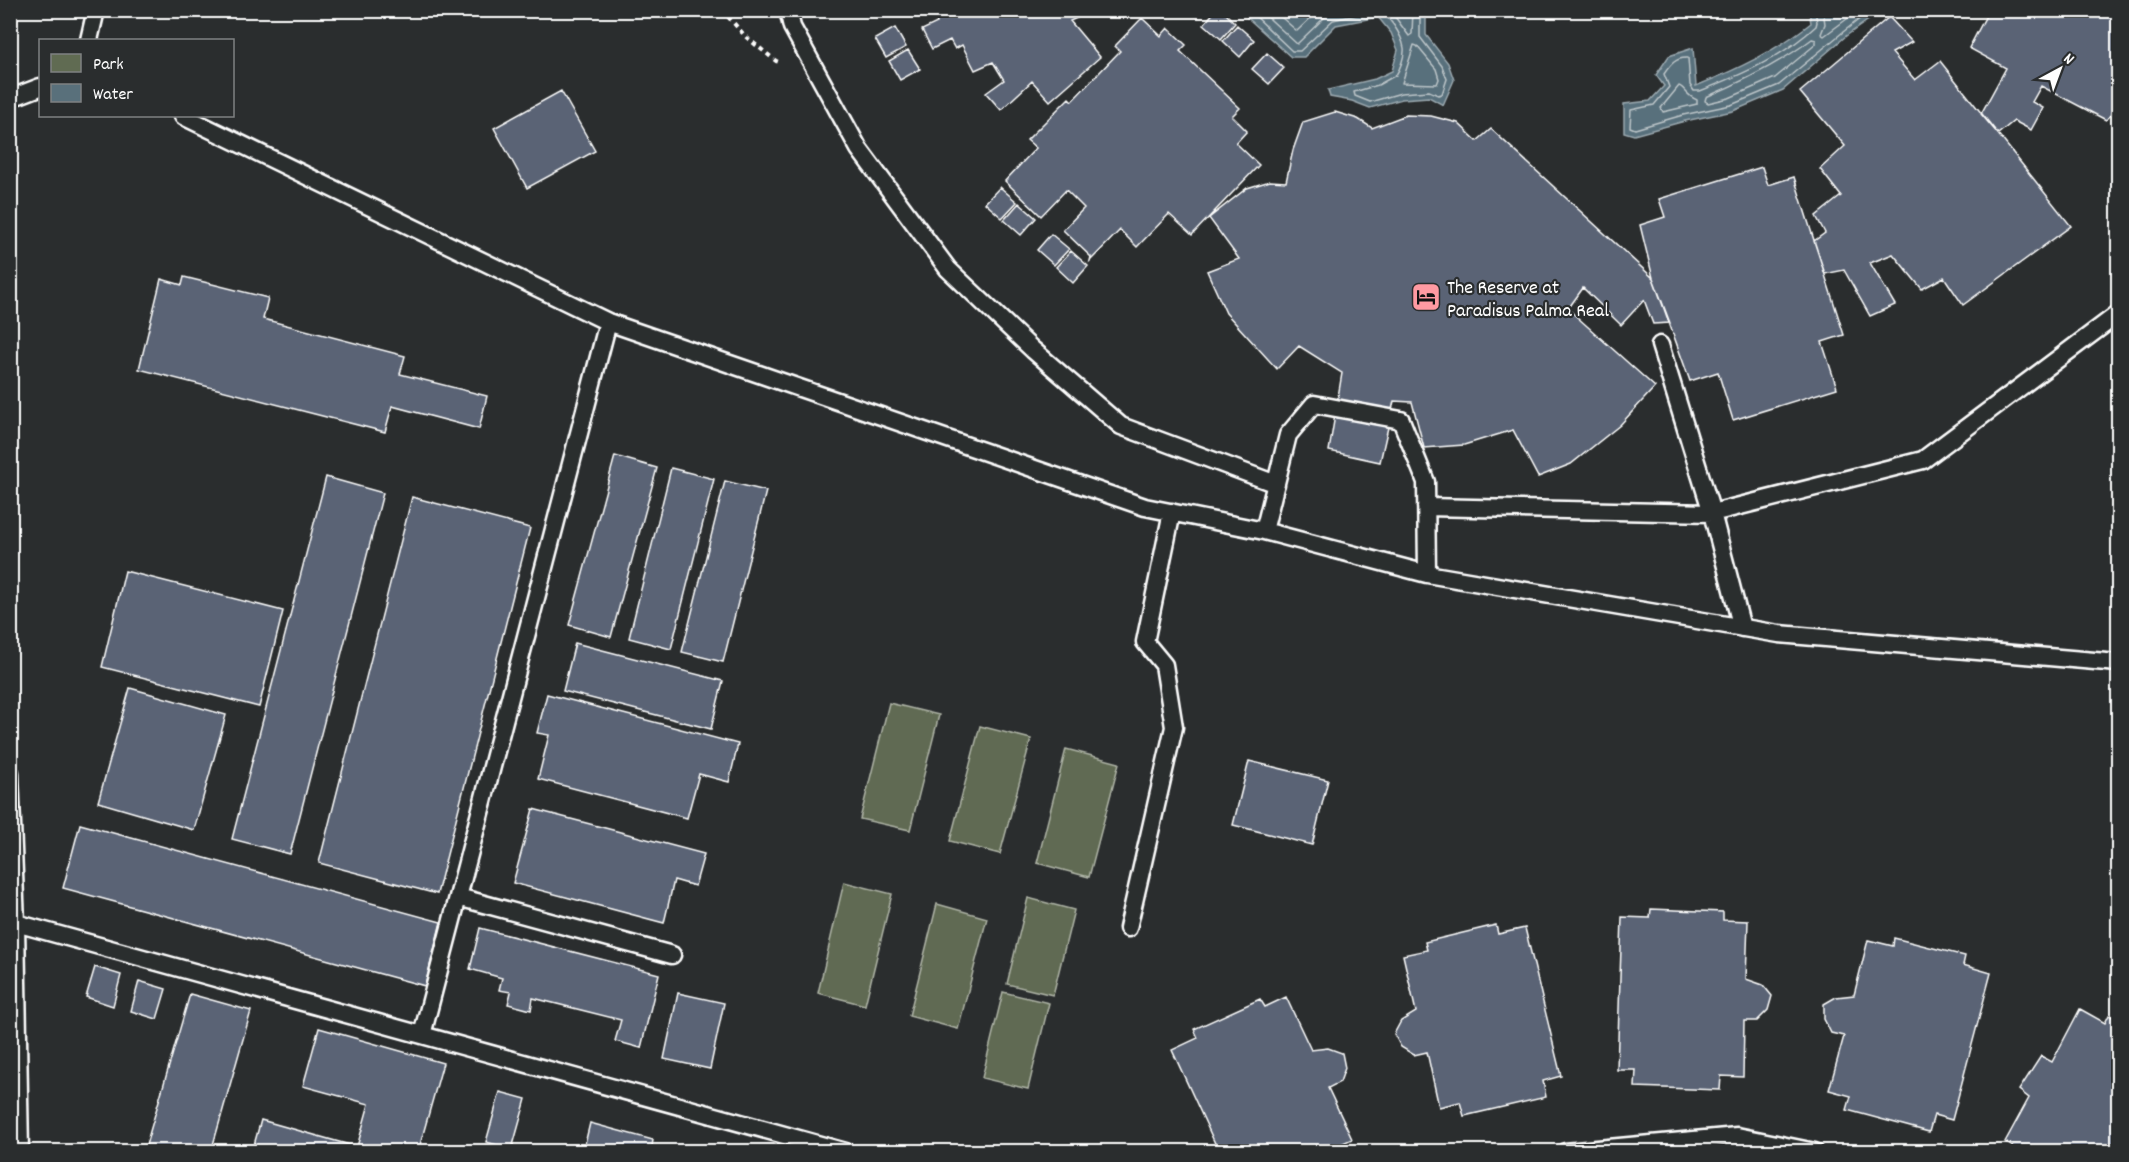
<svg xmlns="http://www.w3.org/2000/svg" width="2129" height="1162" font-family="Dekko,sans-serif">
	<style>
		.green { fill: #606b52; stroke: #b0b5a8; stroke-width: 1.5 }
		.water { fill: #59707b; stroke: #9ba9b0; stroke-width: 1.5 }
		.lines { fill: none; stroke-linecap: round; stroke-linejoin: round }
		.shore { stroke: #bdc6ca; stroke-width: 1.5 }
		.building { fill: #5a6475; stroke: #fff; stroke-width: 1.5 }
		.lane-casing { stroke: #fff; stroke-width: 21 }
		.path { stroke: #fff; stroke-width: 4; stroke-dasharray: 4.5 4.5; stroke-linecap: butt }
		.lane { stroke: #2a2d2e; stroke-width: 16 }
		.labels { text-anchor: middle; stroke-width: 4.5; stroke-linejoin: round; paint-order: stroke }
		.poi-label { font-size: 20px; fill: #fff; stroke: #2a2d2e; text-anchor: start }
	</style>
	<rect width="100%" height="100%" fill="#2a2d2e"/>
	<filter id="ink" filterUnits="userSpaceOnUse"><feTurbulence type="fractalNoise" baseFrequency=".0167" numOctaves="2"/><feDisplacementMap in="SourceGraphic" scale="12" xChannelSelector="R" yChannelSelector="G"/><feConvolveMatrix kernelMatrix="1 2 1 2 8 2 1 2 1" color-interpolation-filters="sRGB"/></filter>
	<g filter="url(#ink)">
		<path class="green" d="M889,703L939,715L910,830L860,819Z
			M980,726L1031,739L1000,854L950,841Z
			M1066,749L1119,763L1089,877L1037,863Z
			M844,882L892,894L865,1005L818,993Z
			M1028,898L1074,910L1053,995L1007,984Z
			M937,904L987,918L958,1029L909,1016Z
			M1003,992L1049,1003L1028,1089L982,1078Z"/>
		<path class="water" d="M1240,11H1426V35L1448,63L1454,80L1443,105L1429,97L1402,99L1370,108L1352,101L1330,97L1328,90L1375,79L1392,71L1398,50L1391,33L1378,17L1336,25L1304,57H1291Z
			M1809,11H1881L1846,36L1783,90L1733,111L1685,121L1634,135L1624,132V104L1650,101L1664,86L1656,75L1669,56L1693,48L1696,86C1738,69 1776,51 1811,23Z"/>
		<g class="lines">
			<path class="shore" d="M1249,10L1292,51H1300L1333,20L1376,11C1389,13 1402,36 1404,48C1405,56 1400,69 1396,75L1378,85L1354,92L1355,96L1370,102L1401,93L1429,91L1438,95L1442,94L1447,79L1442,66L1420,37V10
				M1260,10L1297,44L1327,15L1340,10
				M1273,10L1297,31L1319,10
				M1390,10L1409,36L1412,34L1413,10
				M1815,10L1817,22L1816,26C1783,57 1741,75 1700,91H1694L1690,85L1688,58C1676,57 1670,65 1664,74L1669,87L1654,105L1631,110L1630,127L1635,129L1683,115L1731,105L1779,85L1843,32L1871,10
				M1823,10L1825,24L1821,34L1824,36L1859,10
				M1812,39L1816,40V44L1775,78L1729,98L1708,103L1705,101L1706,97C1744,81 1779,64 1812,39Z
				M1414,45L1417,46L1436,69L1439,79L1437,84L1402,83Z
				M1679,86C1685,88 1686,96 1697,100V104L1663,112L1661,108Z"/>
		</g>
		<path class="building" d="M930,10H1094L1070,21L1100,57L1050,101L1032,81L1001,110L986,93L1004,80L993,62L975,70L962,45L955,49L950,40L932,49L922,30L937,23Z
			M1216,10H1222L1235,23L1221,39L1204,24Z
			M1989,10H2118V108L2106,120L2041,86L2032,102L2043,108L2031,130L2014,121L1998,134L1981,114L2006,68L1969,48Z
			M1889,17L1912,42L1892,53L1915,80L1940,61L2071,226L1963,305L1944,277L1922,289L1893,254L1870,263L1895,305L1870,316L1844,270L1825,274L1814,241L1825,233L1816,216L1841,196L1820,169L1845,146L1800,92Z
			M1142,18L1161,36L1168,28L1186,45L1180,51L1240,108L1232,116L1247,131L1236,143L1259,165L1192,235L1169,214L1137,247L1120,230L1090,261L1091,257L1063,230L1084,208L1066,190L1041,216L1005,181L1036,148L1027,140L1069,98L1072,101L1120,51L1115,46Z
			M1237,25L1254,40L1240,57L1223,41Z
			M895,28L906,47L886,58L875,39Z
			M908,50L920,69L900,80L889,61Z
			M1267,53L1284,68L1269,84L1252,69Z
			M561,91L595,151L527,188L494,128Z
			M1335,112L1358,119L1372,128L1406,115L1431,116L1458,123L1477,141L1491,129L1653,278L1670,323L1653,324L1644,300L1621,325L1583,288L1568,309L1655,387L1620,425L1571,464L1538,477L1513,430L1464,445L1424,448L1412,402L1394,401L1380,462L1329,451L1342,373L1299,346L1277,369L1226,313L1207,271L1239,259L1209,218L1247,188L1270,181L1286,182L1293,150L1303,122Z
			M1762,167L1768,185L1794,177L1844,335L1822,342L1837,388L1733,420L1718,372L1690,381L1653,278L1640,225L1665,217L1659,199Z
			M1000,187L1017,202L1002,218L985,203Z
			M1019,203L1036,218L1021,235L1004,220Z
			M1051,234L1069,249L1054,265L1037,250Z
			M1071,251L1088,266L1073,283L1056,267Z
			M184,277L268,298L263,319L405,356L400,374L487,396L479,429L392,406L385,432L139,369L161,279L182,285Z
			M615,456L657,468L611,637L569,625Z
			M671,468L714,479L671,649L629,638Z
			M326,477L383,493L290,854L232,839Z
			M725,481L766,491L723,662L682,652Z
			M412,497L530,528L437,894L319,863Z
			M125,571L283,611L259,707L102,667Z
			M575,643L723,681L711,729L563,691Z
			M130,688L226,715L194,830L98,802Z
			M547,694L738,744L729,782L699,774L687,818L538,779L549,735L537,733Z
			M1249,761L1328,780L1312,845L1233,825Z
			M533,809L704,854L695,886L674,880L664,923L513,883Z
			M80,824L441,922L425,986L63,888Z
			M1651,909L1723,912V920L1748,921L1746,979L1763,985L1772,996L1768,1010L1757,1021H1744L1743,1077L1721,1076L1720,1090L1635,1087L1636,1070H1617L1622,917L1650,918Z
			M1496,925L1498,934L1525,928L1561,1076L1543,1081L1546,1097L1464,1116L1460,1102L1439,1107L1427,1052L1414,1055L1401,1047L1394,1034L1401,1021L1416,1012L1403,955L1427,950L1425,942Z
			M480,928L659,974L641,1048L615,1041L621,1020L533,998L531,1010L508,1004L511,992L499,990L502,978L470,969Z
			M1894,938L1965,956L1963,965L1991,973L1952,1120L1934,1115L1929,1132L1847,1110L1851,1096L1829,1090L1844,1036L1831,1033L1824,1019V1004L1836,997L1854,995L1868,940L1893,946Z
			M95,967L121,975L113,1006L86,997Z
			M139,981L166,989L157,1019L131,1011Z
			M678,993L724,1003L710,1069L664,1059Z
			M190,994L251,1011L211,1152H144Z
			M1286,997L1311,1050L1328,1048L1342,1053L1345,1068L1340,1082L1328,1088L1352,1139L1332,1148L1334,1152H1219L1172,1050L1198,1038L1194,1029L1260,999L1265,1007Z
			M2080,1009L2105,1023L2109,1015L2118,1021V1152H2021L2005,1142L2029,1098L2019,1090L2041,1056L2052,1062Z
			M319,1028L443,1063L418,1152H252L261,1120L357,1147L369,1104L303,1086Z
			M500,1092L526,1099L512,1149L486,1142Z
			M590,1123L653,1140L651,1152H583Z"/>
		<g class="lines">
			<g class="lane-casing">
				<path id="lane" d="M788,10L792,27L859,149L948,269L1033,350L1121,426L1276,484
					M89,40L96,10
					M10,95H19L40,87
					M183,116L608,322L1145,507L1264,531L1427,574L1779,634L2118,663
					M1660,345L1712,513L1742,628
					M1426,507L1712,513L1923,460L2118,314
					M1264,531L1288,435L1314,404L1401,420L1426,482L1427,574
					M10,773L16,923L20,1152
					M458,897L672,955
					M16,923L846,1152
					M1128,928L1174,727L1164,665L1145,642L1172,512
					M422,1035L608,322
					M1565,1152L1737,1136L1815,1152"/>
			</g>
			<path class="path" d="M722,10L746,37L776,61L782,63"/>
			<use href="#lane" class="lane"/>
		</g>
	</g>
	<defs>
		<g id="hotel-square" transform="scale(1.5)"><rect x="-9" y="-9" width="18" height="18" rx="4" fill="#ff9aa2" stroke="#2a2d2e"/><path d="M-6-4.5h1.5V1H6V5H4.5V3h-9V5H-6ZM-4 0a1.8 1.8 0 1 1 3.6 0ZM.5 0V-2.5h3Q6-2.5 6 0Z" fill="#111"/></g>
	</defs>
	<g fill-rule="evenodd">
		<use href="#hotel-square" x="1426" y="297"/>
	</g>
	<g class="labels">
		<g class="poi-label">
			<text x="1447" y="293">The Reserve at<tspan x="1447" dy="23">Paradisus Palma Real</tspan></text>
		</g>
	</g>
	<rect width="2129" height="1162" fill="none" stroke="#2a2d2e" stroke-width="36"/>
	<rect x="18" y="18" width="2093" height="1126" fill="none" stroke="#fff" stroke-width="2" filter="url(#ink)"/>
	<rect x="39" y="39" width="195" height="78" fill="#2a2d2e" stroke="#7f8182" stroke-width="1.5"/>
	<rect x="51" y="54" width="30" height="18" fill="#606b52" stroke="#7f8182" stroke-width="1.5"/>
	<text x="93" y="69" font-size="18" fill="#ffffff">Park</text>
	<rect x="51" y="84" width="30" height="18" fill="#59707b" stroke="#7f8182" stroke-width="1.5"/>
	<text x="93" y="99" font-size="18" fill="#ffffff">Water</text>
	<g transform="translate(2060 69) rotate(41)" stroke="#2a2d2e" stroke-width="4.5" paint-order="stroke">
	<path d="M0-4.5L10 22L0 15L-10 22Z" fill="#ffffff"/>
	<text y="-9" font-size="16" font-weight="bold" text-anchor="middle" fill="#ffffff">N</text>
	</g>
</svg>
